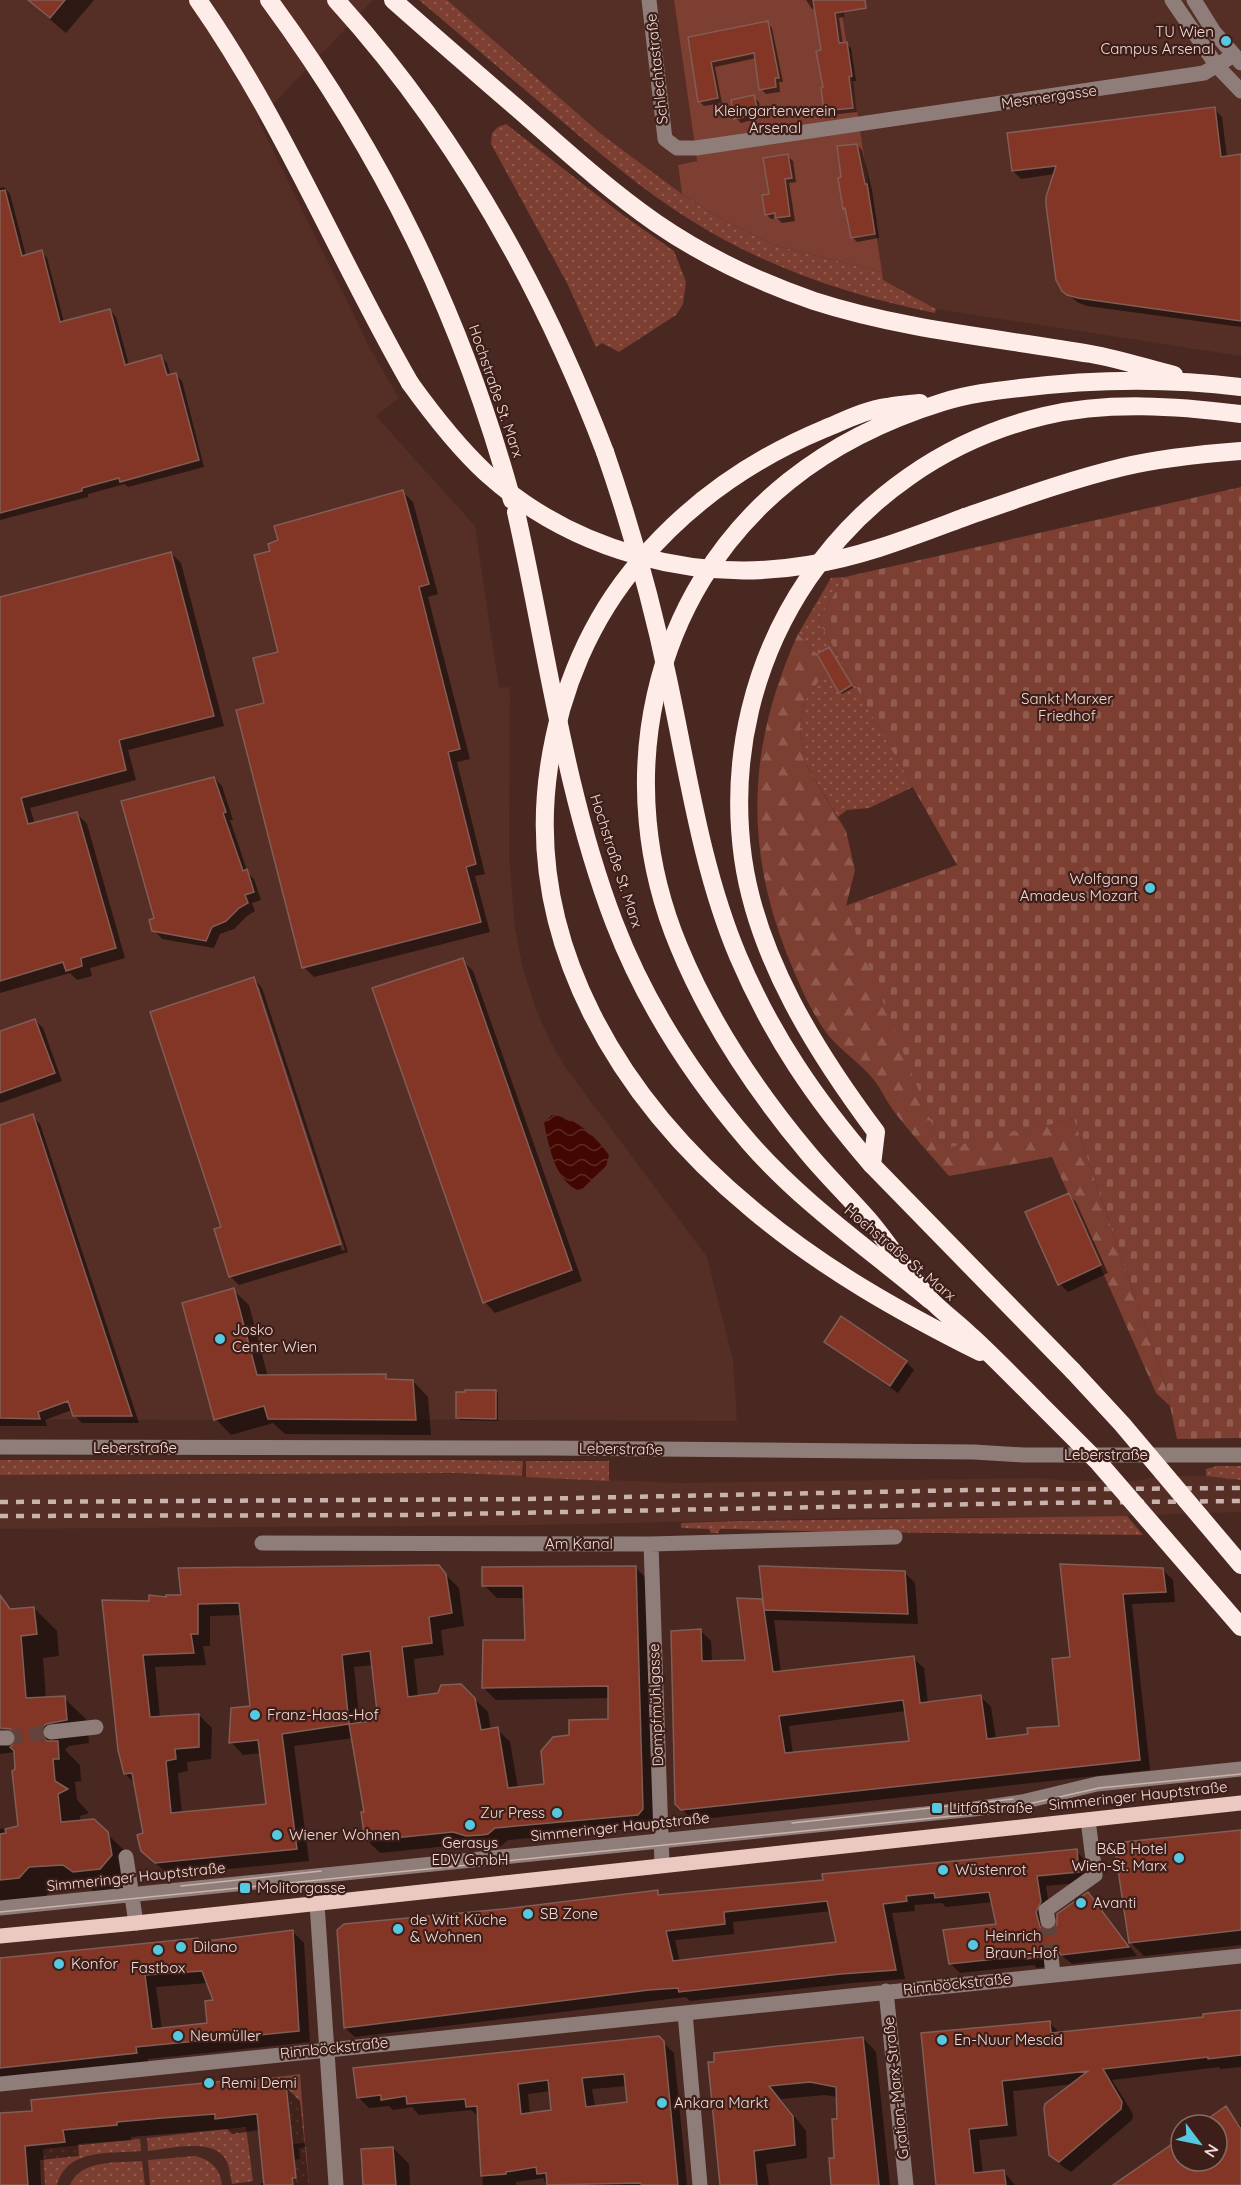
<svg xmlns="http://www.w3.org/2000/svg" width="1241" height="2185" font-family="Quicksand,sans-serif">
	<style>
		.built { fill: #552e26 }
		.grass { fill: url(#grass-dots) }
		.forest { fill: url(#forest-firs) }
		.cemetery { fill: url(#cemetery-stones) }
		.garden { fill: #7d3f32 }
		.water { fill: url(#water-waves) }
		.shadow { fill: #0007; fill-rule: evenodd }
		.building { fill: #843626; stroke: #815d55; stroke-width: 1.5; fill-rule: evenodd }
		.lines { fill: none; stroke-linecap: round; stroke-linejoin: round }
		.minor-tunnel { stroke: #61433c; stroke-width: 15; stroke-dasharray: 15 8; stroke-linecap: butt }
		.minor { stroke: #8e7d79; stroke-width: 15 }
		.major { stroke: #ebc8c0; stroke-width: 15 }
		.highway { stroke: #fdece8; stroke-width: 18 }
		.tram { stroke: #cab2ad; stroke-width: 1.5 }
		.rail { stroke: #cab2ad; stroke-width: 4.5; stroke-dasharray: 8 8; stroke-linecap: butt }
		.highway-bridge { stroke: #fdece8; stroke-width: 18 }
		.poi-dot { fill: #56c9e1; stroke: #3d1e18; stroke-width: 2 }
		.labels { text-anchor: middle; stroke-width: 4.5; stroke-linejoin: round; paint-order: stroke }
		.poi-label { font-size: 15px; fill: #f1dcd7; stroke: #3d1e18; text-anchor: start }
		.street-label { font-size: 15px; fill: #f1dcd7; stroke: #3d1e18 }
		.park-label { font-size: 15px; fill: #f0d8d2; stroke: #3d1e18 }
	</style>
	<defs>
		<pattern id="grass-dots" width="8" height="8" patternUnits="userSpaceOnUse" patternTransform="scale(1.5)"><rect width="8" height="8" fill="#7d3f32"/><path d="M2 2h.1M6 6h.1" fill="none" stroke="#905a4f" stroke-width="1.8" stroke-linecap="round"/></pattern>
		<pattern id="forest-firs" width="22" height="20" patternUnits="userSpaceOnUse" patternTransform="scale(1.5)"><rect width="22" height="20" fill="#7d3f32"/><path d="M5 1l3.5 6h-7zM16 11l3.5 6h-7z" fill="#905a4f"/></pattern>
		<pattern id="cemetery-stones" width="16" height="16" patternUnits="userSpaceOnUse" patternTransform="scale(1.5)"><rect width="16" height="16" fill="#7d3f32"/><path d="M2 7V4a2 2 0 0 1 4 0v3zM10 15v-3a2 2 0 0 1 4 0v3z" fill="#905a4f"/></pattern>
		<pattern id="water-waves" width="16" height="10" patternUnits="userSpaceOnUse" patternTransform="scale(1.5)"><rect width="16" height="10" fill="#410700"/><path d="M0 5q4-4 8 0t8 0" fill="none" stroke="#5d2b24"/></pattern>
	</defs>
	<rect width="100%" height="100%" fill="#482821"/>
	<path class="built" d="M0,0H373L258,120L371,350L399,398L376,416L475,526L499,688L509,687L510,696L509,857L515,928L523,969L536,1009L550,1041L565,1067L707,1257L733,1360L737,1421L268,1419L264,1406L214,1420L0,1419Z
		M431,0H674L697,161L678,165L682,194L601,134Z
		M840,0H1241V356L936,309L883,280Z
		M455,1473L678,1483L1039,1478L1070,1481H1134L1161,1476H1206L1241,1480V1512L1092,1517L847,1518L540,1525L0,1529V1475Z"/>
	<path class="grass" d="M419,0H447L601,134L682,194L716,216L774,245L882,272L883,280L936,309L935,313C851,296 765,267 692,221C642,190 597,151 551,112C507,75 463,37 419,0Z
		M506,124L620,213L674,251L686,282L683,304L676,315L619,352L602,343L596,347L567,283L491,144L492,133L498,127Z
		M845,577L818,620L913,787L869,808L847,810L838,817L805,763L800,729L804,702L826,671L817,654L798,634L831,578Z
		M0,1460H449L523,1461L522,1476L455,1473L0,1475Z
		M526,1461H609V1481L526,1477Z
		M1217,1466H1241V1480L1206,1476V1469Z
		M1127,1516L1143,1535L838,1532L733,1529H720L718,1533H711L709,1529L681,1528V1523L740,1521Z
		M300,2074L305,2143L292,2144L286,2085L254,2088L258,2079Z
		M246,2127L253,2181L232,2184C230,2175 230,2165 224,2157C210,2138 168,2149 148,2151L147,2138Z
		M140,2139L141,2151C109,2154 67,2148 57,2185H45L43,2149Z
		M306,2147L309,2185H293L292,2179L296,2178L294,2160L300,2159L299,2148Z
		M195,2156C211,2160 220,2168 222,2185H150L148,2160Z
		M142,2161L145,2185H70C81,2159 118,2163 142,2161Z"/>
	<path class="forest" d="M798,634L817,654L826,671L804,702L800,729L805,763L846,831L855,870L846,906L942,1148L1074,1119L1166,1387L1170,1406L1156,1393L1052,1157L949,1176C931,1155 912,1135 896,1114C887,1103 882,1090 874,1080C859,1061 836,1048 823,1028C809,1007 798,982 789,959C743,846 748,744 798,634Z"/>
	<path class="cemetery" d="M1241,487V1438L1177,1439L1166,1387L1074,1119L942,1149L845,906L957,865L818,620L845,577Z"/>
	<path class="garden" d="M674,0H840L882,272L774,245L716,216L682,194L678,165L697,161Z"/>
	<path class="water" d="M552,1115C577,1118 595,1136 609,1155L606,1166L580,1191C555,1182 549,1146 544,1123Z"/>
	<path class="shadow" d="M27,0H94L66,33Z
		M806,0H840L842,2L844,17L839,18L843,44H846L851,48L856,81H853L857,112L830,115L825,111L822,51L816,8L812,9Z
		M767,23L772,28L783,82H779L780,92L766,94L761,89L756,58L715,67L722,103L704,106L699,101L689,38Z
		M753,97L759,102L760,110L737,116V120L761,113L762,117L741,123L736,118Z
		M1214,109L1222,117L1227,158H1241V327L1087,306L1077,302L1063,290L1055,174L1021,179L1013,171Z
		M857,145L862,150L872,190L879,238L857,242L852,237L847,211L844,208L843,178Z
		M787,156L793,161L796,182L789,183L795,221L782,223L777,218L771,219L766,214L771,195Z
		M4,187L10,194L26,256L41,252L47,258L64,322L110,310L116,317L129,365L161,357L167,363L171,376L175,374L182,381L204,467L128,487L125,484L88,494V497L0,520V188Z
		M402,491L413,502L438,594L428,597L470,759L457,762L485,874L475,876L490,932L314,977L304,967L266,704L280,653L272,552Z
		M171,553L181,563L224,726L128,750L136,780L30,808L35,824L77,814L87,824L125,958L90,968L92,976L77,980L70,973L0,993V598Z
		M831,651L853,688L842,694L840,692Z
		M214,778L222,786L233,820H230L248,873L254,879L261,900L252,903L255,911L247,916L234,929L220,934L214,948L162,939L154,930L156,919Z
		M462,960L473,971L582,1281L495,1313L485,1302Z
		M254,979L262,988L348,1252L239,1285L230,1276L223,1228ZM256,987H259L345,1250L342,1251Z
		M35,1020L43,1028L62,1081L0,1103V1033Z
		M32,1116L40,1124L139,1423H82L74,1415L72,1410L45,1420L47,1426H0V1126Z
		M1068,1194L1076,1202L1108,1273L1068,1292L1060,1284Z
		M233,1290L249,1305L268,1377L385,1376L390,1381H413L428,1397L431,1435L285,1434L273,1423L231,1435L216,1419Z
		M842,1318L906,1362L914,1370L898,1393L834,1349L826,1341Z
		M495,1391L498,1393V1421L460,1420L458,1418Z
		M1062,1566L1162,1569L1173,1580L1175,1602L1132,1604L1150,1770L693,1820L677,1804L700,1630L711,1641L712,1663L747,1662L762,1600L765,1603L904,1572L915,1583L918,1624L774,1620L781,1673L913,1658L924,1668L928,1704L981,1697L991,1707L996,1739L1029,1735L1061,1727L1071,1659ZM906,1711L911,1742L793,1754L789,1726Z
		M438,1567L459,1588L464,1626L441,1630L444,1655L414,1659L418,1697L439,1694L460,1685L488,1712L491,1730L497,1729L510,1742L518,1788L546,1785L570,1737L609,1720L610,1698L496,1700L483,1687L526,1641L525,1598H497L484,1585L635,1567L648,1580L655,1822L651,1827L508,1840L501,1846L495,1847L479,1848L467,1844L380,1853L367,1840L365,1813L353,1738L294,1746L309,1861L170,1875L156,1864L142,1851L145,1835L136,1784L125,1774L150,1602ZM242,1615L252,1707L231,1742L243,1755L261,1753L268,1806L182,1814L178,1773L188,1771L187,1762L211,1759L212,1728L199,1715L160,1718L155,1667L206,1665L203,1646H210V1616ZM373,1665L379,1721L360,1724L354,1667Z
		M34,1608L57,1631L59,1656L43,1658L46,1699L64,1698L87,1720L89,1743L69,1746L65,1750L80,1765L81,1781L75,1782L77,1800L89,1813L80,1816L81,1822L106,1833L130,1856L123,1892L97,1894L88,1887L52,1889L42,1900L0,1904V1829L20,1826L15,1752L0,1754V1731L15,1729L0,1728V1609Z
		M1241,1832V1945L1144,1956L1131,1943Z
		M1076,1851L1086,1861L1088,1882L1046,1886L1050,1912L1045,1922L1048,1931L1055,1930L1088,1894L1098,1904L1137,1956L1072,1964L1061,1955L1054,1958L1051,1966L1037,1968L1034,1965L960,1973L950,1963L997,1926L993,1902L946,1907L942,1903L914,1905L915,1911L892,1913L905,1979L852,1983L690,2001L686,1997L355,2037L345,2028L503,1910L657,1892L662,1896L825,1881ZM831,1911L837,1944L680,1962L675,1940L734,1934L733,1922Z
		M292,1931L304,1943L310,2042L148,2059V2065L0,2081V1959L198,1940L201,1944ZM208,1983L215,2001L208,2025L162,2030L156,1987Z
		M1241,2012V2067L1220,2069L1219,2067L1112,2080L1133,2114L1132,2120L1071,2172L1062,2166L1051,2155L1073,2084L1013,2091L1017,2136L979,2140L983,2174L1004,2172L1015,2185H937L922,2035L1049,2022L1061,2034L1205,2018Z
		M658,2038L674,2053L687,2185H548L543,2178L516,2182V2185H483L479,2117L471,2110L419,2115L412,2107L393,2110L389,2106L369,2108L358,2097ZM627,2086L629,2103L595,2107L592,2089ZM551,2091L553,2111L530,2114L528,2094Z
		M863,2038L876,2052L890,2185H833L839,2120L838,2097L825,2095L781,2099L806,2131L807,2158L766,2164L769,2185H721L709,2063Z
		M244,2081L253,2090L285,2086L300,2101L309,2185H261V2183H266L260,2130L232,2134L227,2129L131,2137V2140L78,2144L79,2156L40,2160L41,2185H0V2115L34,2112Z
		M1226,2108L1241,2126V2185H1116L1181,2139V2161H1217V2125H1202Z
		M393,2148L409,2164L410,2185H365Z"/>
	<path class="building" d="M28,0H65L50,18Z
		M813,0H865L866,8L835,13L839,43L847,42L852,76L849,77L853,108L824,111L821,88L823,87L816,51L821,50Z
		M768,21L779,78H775L776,87L759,90L754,53L711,62L718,98L698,102L688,37Z
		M754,95L758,112L734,119L731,100Z
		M1215,107L1221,157L1241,154V321L1078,298L1067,295L1062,291L1056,280L1046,205V197L1056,166L1012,171L1007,133Z
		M857,144L865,184H867L875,234L851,238L845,208L843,209L838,178L841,177L837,146Z
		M788,154L792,178L785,179L790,216L775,218V213L765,215L762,195L769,194L763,158Z
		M5,190L22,256L42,250L60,322L110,309L125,365L161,355L167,375L176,373L199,460L120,482L119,478L82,488V491L0,513V191Z
		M403,490L429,584L419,587L460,749L448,752L476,864L466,867L481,922L302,968L236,710L264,703L253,658L278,652L254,555L270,551L268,544L278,540L274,526Z
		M171,552L214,716L119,740L126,770L21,798L28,824L77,812L116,948L81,958L82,966L66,971L63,962L0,981V597Z
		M829,647L852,685L839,693L817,654Z
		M214,777L226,812L223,813L243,871L247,869L254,892L245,895L248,903L239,908L226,921L212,927L206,941L152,931L149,920L154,918L121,801Z
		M463,958L572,1270L483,1303L372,988Z
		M254,977L341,1244L229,1277L214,1229L221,1227L150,1012Z
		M35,1019L55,1073L0,1093V1031Z
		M33,1114L132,1416H73L68,1401L38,1412L40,1419L0,1418V1125Z
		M1069,1193L1101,1265L1058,1285L1025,1212Z
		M234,1288L257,1375L386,1374V1379L413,1380L416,1420L268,1419L264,1406L214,1420L182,1303Z
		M841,1316L907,1361L890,1386L824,1342Z
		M465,1390H496V1419L456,1418V1392H465Z
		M1060,1564L1163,1568L1166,1592L1123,1594L1140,1760L681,1810L675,1804L671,1631L701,1629L702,1661L745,1660L737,1598L762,1599L764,1609L759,1566L905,1571L908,1614L764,1610L773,1672L914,1656L920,1703L981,1695L987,1739L1028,1734L1027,1728L1059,1726L1052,1659L1070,1657ZM903,1700L909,1741L785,1753L779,1716Z
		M439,1565L446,1574L452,1613L429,1617L432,1643L402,1647L408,1697L438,1693L441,1685L461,1684L475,1698L481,1730L498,1727L508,1788L544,1784L541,1751L553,1737L569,1735V1720L608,1719V1686L482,1688L483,1640H525L523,1586H482V1567L636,1566L643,1809L638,1815L495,1828L488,1834L482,1835L466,1836L453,1832L365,1841L361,1812H364L349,1724L282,1734L297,1849L155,1863L141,1851L137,1835L143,1833L132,1773L124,1774L118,1750L102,1600L149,1601V1595L166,1597V1595H181L178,1568ZM239,1603L250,1706L231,1708L229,1743L258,1740L266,1804L171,1813L166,1761L176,1759L175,1749L199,1747V1714L150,1717L143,1655L194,1653L191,1634H198V1604ZM370,1651L378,1720L349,1724L342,1655Z
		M0,1595L10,1609L34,1607L37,1634L21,1636L26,1698L65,1696L67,1720L46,1724L42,1728L41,1734L47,1741H58L59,1759H53L55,1781L68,1789L58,1794L61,1822L94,1819L108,1832L112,1855L100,1869L73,1872L63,1865L29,1867L19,1878L0,1880V1834L6,1833L5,1829L18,1826L12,1771L15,1769L14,1751L10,1747L15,1743L17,1737L11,1729L0,1728Z
		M1241,1830V1930L1129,1943L1114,1843Z
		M1077,1849L1079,1872L1037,1876L1041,1902L1036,1912L1040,1927L1045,1930L1054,1929L1057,1924V1914L1088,1892L1129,1947L1061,1955L1058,1950L1051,1946L1045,1949L1041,1957L1026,1959L1025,1956L949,1964L943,1930L996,1924L989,1892L935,1898L934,1893L906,1896L907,1901L883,1904L896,1970L841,1974L679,1992L678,1988L649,1990L344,2028L337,1930L344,1924L503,1909L658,1890V1895L823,1880L822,1874ZM827,1901L836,1942L673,1961L666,1931L725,1924L724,1912Z
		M293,1930L299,2031L136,2047L137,2053L0,2068V1958L198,1938L199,1942ZM202,1971L213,2000L205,2001L207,2023L152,2029L145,1975Z
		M1241,2010V2055L1208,2059V2057L1103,2069L1122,2102L1121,2109L1059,2162L1049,2155L1044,2109L1045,2104L1088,2071L1002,2081L1007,2125L969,2129L974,2173L1004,2170L1006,2185H936L921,2033L1050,2021L1051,2033L1203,2017V2014Z
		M659,2036L664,2041L678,2185H642L640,2183L547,2185L546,2173L537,2174L536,2167L506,2172V2174L481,2176L477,2106L466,2107L465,2099L407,2104L406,2096L381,2100V2095L357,2098L353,2068ZM624,2074L627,2102L586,2107L582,2078ZM548,2080L551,2110L521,2114L518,2084Z
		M863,2037L879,2185H831L829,2158H834L832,2119H837L836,2087L810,2082L769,2086L793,2116L795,2145L754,2151L757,2185H720L708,2062H714V2053Z
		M245,2079V2089L286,2085L296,2178H292L293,2185H264L257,2114L215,2119V2114L162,2118L117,2122V2125L63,2130L65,2142L25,2146L28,2185H0V2113L32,2111L31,2100Z
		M1226,2106L1241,2129V2185H1113L1181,2138V2161H1217V2125H1199Z
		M393,2147L396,2185H363L361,2149Z"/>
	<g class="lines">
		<path class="minor-tunnel" d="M7,1738L51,1732
			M1048,1921L1051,1956"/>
		<path class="minor" d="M649,0L665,139L677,148H696L1204,73L1234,55
			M1172,0L1217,66L1241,91
			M1194,0L1214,32L1241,63
			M0,1447L549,1448L974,1452L1024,1455H1241
			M262,1543L651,1544L895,1537
			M651,1544L662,1865
			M51,1732L96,1727
			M0,1738H7
			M126,1857L136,1923
			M317,1904L336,2185
			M0,1908L974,1809L1022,1802L1097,1784L1241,1769
			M1048,1921L1046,1910L1095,1875L1088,1820
			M1051,1956L1053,1975
			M886,1991L906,2185
			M0,2084L685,2013
			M700,2185L685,2013L1241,1956"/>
		<path class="major" d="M0,1936L136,1923L1241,1803"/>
		<path class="highway" d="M198,0C282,120 337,256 410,383
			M269,0C383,155 461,314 512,500
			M336,0C455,131 542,287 605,452
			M393,0C437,39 482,78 526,116C568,153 610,191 656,223C704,256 759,282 814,301C904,330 998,338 1091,354C1119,359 1146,368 1174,375
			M920,403C909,404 898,405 887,407C865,410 844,421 824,429C752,459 690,502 640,561C590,619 560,691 549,767C523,943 621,1101 753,1210C822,1268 900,1312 980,1352
			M965,517C1017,499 1069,480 1123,467C1161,458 1201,454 1241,451
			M1073,1371L872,1165L876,1132C817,1053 757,958 743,858C715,655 844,464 1044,416C1108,401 1177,406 1241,414
			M1038,1402C1016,1380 994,1357 971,1336C958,1323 942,1312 930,1299C907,1274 889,1243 867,1218C848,1196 827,1176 808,1153C756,1091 710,1022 679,947C611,784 648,594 789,481C834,445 888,419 943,402C968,394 994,391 1020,388C1093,379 1168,378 1241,387"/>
		<path class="tram" d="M792,1823L1013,1799
			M181,1886L321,1871
			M0,1912L993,1812L1099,1788L1241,1774"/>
		<path class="rail" d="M0,1502L526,1499L969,1490L1241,1488
			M0,1516L406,1515L1034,1503L1241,1501"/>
		<path class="highway-bridge" d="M410,383C433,415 457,446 486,473C572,551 695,584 808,565C862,557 914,536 965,517
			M605,452C631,527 652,602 668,679C688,772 701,868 738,956C772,1036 815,1099 872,1165
			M516,512C547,649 564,791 614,922C645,1003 692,1076 749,1142C801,1202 869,1249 930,1300
			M1073,1371L1122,1424L1241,1565
			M1038,1402L1099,1463L1241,1627"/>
	</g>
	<g class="poi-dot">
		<circle cx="1226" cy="41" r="6"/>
		<circle cx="1150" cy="888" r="6"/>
		<circle cx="220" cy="1339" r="6"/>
		<circle cx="255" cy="1715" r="6"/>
		<rect x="931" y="1802" width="12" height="12" rx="3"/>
		<circle cx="557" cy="1813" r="6"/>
		<circle cx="470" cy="1825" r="6"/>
		<circle cx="277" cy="1835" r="6"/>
		<circle cx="1179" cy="1858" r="6"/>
		<circle cx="943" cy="1870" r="6"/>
		<rect x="239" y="1882" width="12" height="12" rx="3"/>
		<circle cx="1081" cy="1903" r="6"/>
		<circle cx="528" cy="1914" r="6"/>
		<circle cx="398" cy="1929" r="6"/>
		<circle cx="973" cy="1945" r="6"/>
		<circle cx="181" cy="1947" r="6"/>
		<circle cx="158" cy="1950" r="6"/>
		<circle cx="59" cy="1964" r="6"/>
		<circle cx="178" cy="2036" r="6"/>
		<circle cx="942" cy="2040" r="6"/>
		<circle cx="209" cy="2083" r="6"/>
		<circle cx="662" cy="2103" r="6"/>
	</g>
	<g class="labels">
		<g class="poi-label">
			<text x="1214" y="37" text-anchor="end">TU Wien<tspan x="1214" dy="17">Campus Arsenal</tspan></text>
			<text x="1138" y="884" text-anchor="end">Wolfgang<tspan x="1138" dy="17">Amadeus Mozart</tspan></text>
			<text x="232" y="1335">Josko<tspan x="232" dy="17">Center Wien</tspan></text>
			<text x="267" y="1720">Franz-Haas-Hof</text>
			<text x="949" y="1813">Litfaßstraße</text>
			<text x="545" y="1818" text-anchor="end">Zur Press</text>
			<text x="289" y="1840">Wiener Wohnen</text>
			<text x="470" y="1848" text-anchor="middle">Gerasys<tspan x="470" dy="17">EDV GmbH</tspan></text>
			<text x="1167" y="1854" text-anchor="end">B&amp;B Hotel<tspan x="1167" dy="17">Wien-St. Marx</tspan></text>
			<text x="955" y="1875">Wüstenrot</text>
			<text x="257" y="1893">Molitorgasse</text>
			<text x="1093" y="1908">Avanti</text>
			<text x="540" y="1919">SB Zone</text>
			<text x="410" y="1925">de Witt Küche<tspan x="410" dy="17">&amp; Wohnen</tspan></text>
			<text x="985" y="1941">Heinrich<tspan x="985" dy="17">Braun-Hof</tspan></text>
			<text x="193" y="1952">Dilano</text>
			<text x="71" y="1969">Konfor</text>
			<text x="158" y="1973" text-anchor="middle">Fastbox</text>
			<text x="190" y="2041">Neumüller</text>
			<text x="954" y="2045">En-Nuur Mescid</text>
			<text x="221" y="2088">Remi Demi</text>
			<text x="674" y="2108">Ankara Markt</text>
		</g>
		<g class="street-label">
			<text transform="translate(657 69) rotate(-96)" y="5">Schlechtastraße</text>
			<text transform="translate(1049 97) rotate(-8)" y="5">Mesmergasse</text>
			<text transform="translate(496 391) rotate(71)" y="5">Hochstraße St. Marx</text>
			<text transform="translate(616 861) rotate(72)" y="5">Hochstraße St. Marx</text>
			<text transform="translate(900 1253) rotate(40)" y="5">Hochstraße St. Marx</text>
			<text x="135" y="1453">Leberstraße</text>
			<text transform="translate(621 1449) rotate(1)" y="5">Leberstraße</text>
			<text x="1106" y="1460">Leberstraße</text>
			<text x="579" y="1549">Am Kanal</text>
			<text transform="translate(656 1705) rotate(-92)" y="5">Dampfmühlgasse</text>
			<text transform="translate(1138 1796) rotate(-6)" y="5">Simmeringer Hauptstraße</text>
			<text transform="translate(620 1827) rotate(-6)" y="5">Simmeringer Hauptstraße</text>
			<text transform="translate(136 1877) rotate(-6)" y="5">Simmeringer Hauptstraße</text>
			<text transform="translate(957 1984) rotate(-6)" y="5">Rinnböckstraße</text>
			<text transform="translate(334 2048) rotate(-6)" y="5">Rinnböckstraße</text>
			<text transform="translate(896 2088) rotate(-96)" y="5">Gratian-Marx-Straße</text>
		</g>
		<g class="park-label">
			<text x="775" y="116">Kleingartenverein<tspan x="775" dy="17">Arsenal</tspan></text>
			<text x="1067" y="704">Sankt Marxer<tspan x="1067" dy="17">Friedhof</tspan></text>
		</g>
	</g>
	<g transform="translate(1199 2143) rotate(122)"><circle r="28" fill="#3d1e18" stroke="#856a64" stroke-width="1.5"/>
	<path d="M0-4.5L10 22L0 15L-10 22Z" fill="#56c9e1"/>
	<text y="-9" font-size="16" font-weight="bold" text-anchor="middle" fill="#f1dcd7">N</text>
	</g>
</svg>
